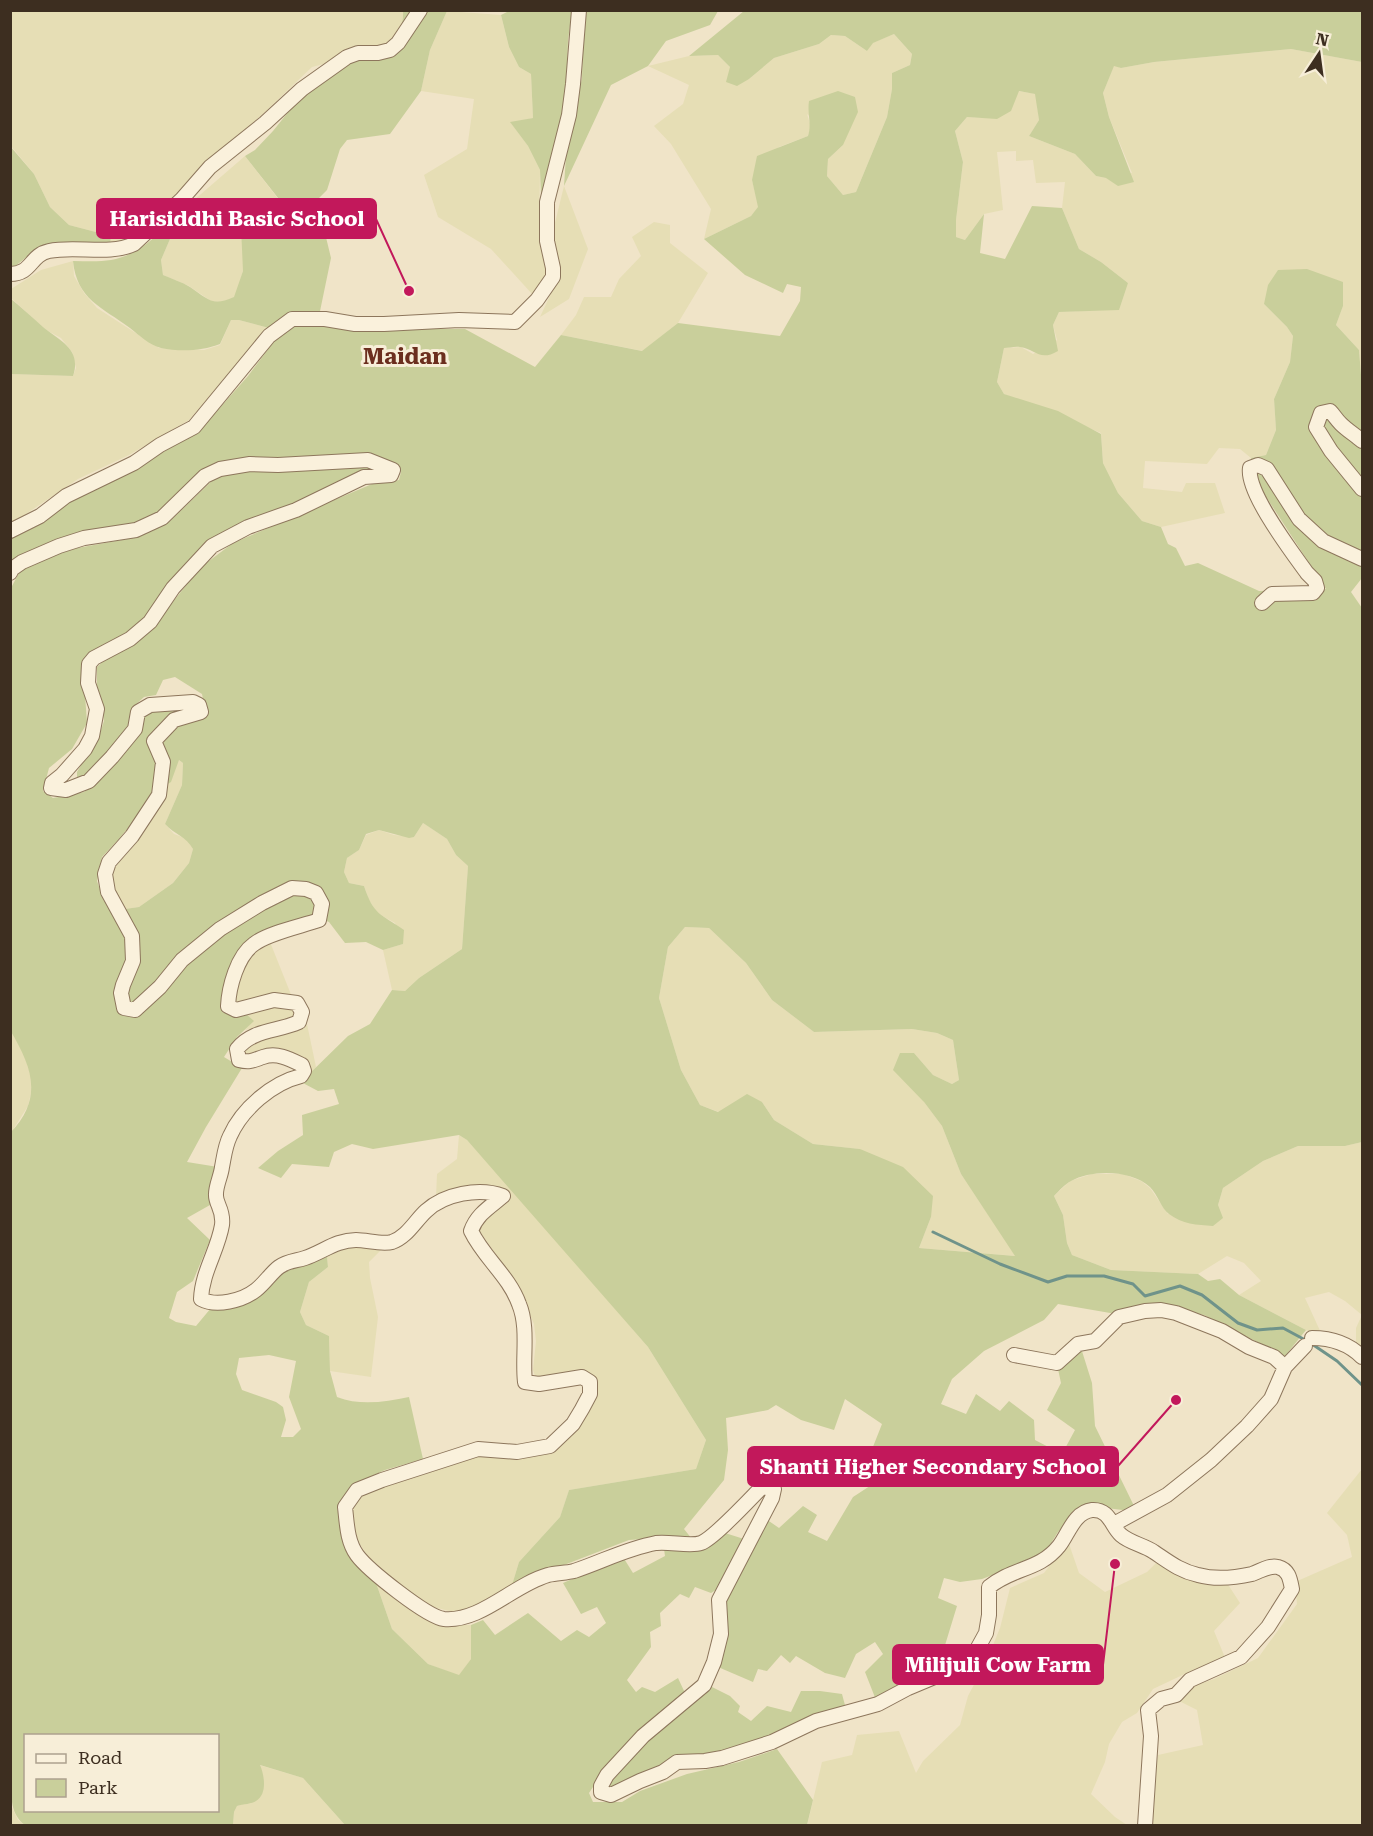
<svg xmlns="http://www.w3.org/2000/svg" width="1373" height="1836" font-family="'Roboto Serif',serif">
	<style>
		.farmland { fill: #e6deb5 }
		.green { fill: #c9cf9b; fill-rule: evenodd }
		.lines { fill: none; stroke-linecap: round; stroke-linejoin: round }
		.stream { stroke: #6f938a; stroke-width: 3 }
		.minor-casing { stroke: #8d765c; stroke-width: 16 }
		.minor { stroke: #faf1dc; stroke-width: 14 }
		.labels { text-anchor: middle; stroke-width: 6; stroke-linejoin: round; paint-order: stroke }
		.quarter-label { font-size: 22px; font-weight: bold; fill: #6b2e1e; stroke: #f7eed8 }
		.leader { fill: none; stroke: #c2185b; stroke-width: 2 }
		.callout-dot { fill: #c2185b; stroke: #f7eed8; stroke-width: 2 }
		.callout { fill: #c2185b; stroke: #c2185b; stroke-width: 2 }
		.callout-label { font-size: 21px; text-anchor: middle; font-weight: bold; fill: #fff }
	</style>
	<rect width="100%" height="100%" fill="#f0e4c8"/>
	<path class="farmland" d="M403,10L404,20L398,35L391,47L312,67L266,111L195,175L132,239L110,245L111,236L69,225L50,207L34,174L11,146L10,11Z
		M447,11L501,15L509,47L519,67L531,74L533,118L511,123L528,146L540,170L539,231L549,276L533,295L491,249L438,217L424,175L467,149L474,99L421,91L430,50Z
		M894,34L912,54L910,65L892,73V89L887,117L856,192L843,195L827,176L828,159L843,145L807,114L811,127L808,136L779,147L752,180L759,207L751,216L704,239L711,209L671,144L654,126L683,104L689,85L648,66L689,56L718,55L730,67L749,79L774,58L819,44L831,35L845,36L867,51L872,43Z
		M1291,49L1362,62V387L1359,350L1336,325L1343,306L1264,304L1287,327L1293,336L1290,362L1274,399L1276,430L1266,455L1251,458L1240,449L1219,448L1207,464L1145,461L1143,488L1182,492L1186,483H1215L1225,513L1161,527L1142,521L1118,493L1103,463L1101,433L1004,394L997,382L1004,348L1021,347L1033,354L1057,340L1053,325L1059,312L1103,310L1128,283L1101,262L1079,249L1062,208L1065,182L1036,183L1033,160L1016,161V151L997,152L1003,210L984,214L965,240L956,237V220L963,162L955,131L967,117L986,118L1018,91L1036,94L1039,120L1029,136L1075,154L1096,176L1106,178L1132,173L1109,117L1103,93L1114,65L1121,68L1154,62Z
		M245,156L286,209L287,216L280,229L262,216L243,254V271L235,297L223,302L211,301L189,286L163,275L161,260L170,239H194L219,233L198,209L186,207Z
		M564,186L588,249L569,299L540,317L560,274L553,231Z
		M654,222L670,225V243L708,273L678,323L643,351L561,335L576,315L584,297H611L619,279L641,256L632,237Z
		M73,261L74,276L84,293L97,308L159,348L204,350L220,345L231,320H239L269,328L189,420L129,455L78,479L11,524V374L73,376L76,368L72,352L61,338L46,330L11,298V289L41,270Z
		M179,760L183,763L182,785L165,824L174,834L188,839L193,849L189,863L173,883L139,907L125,909L113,888L111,881L114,868L132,848L156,814L166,785Z
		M423,823L447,839L456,855L468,866L462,949L419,978L405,991L392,990L383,950L403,944L395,923L377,913L369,900L364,886L349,883L344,872L347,858L359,850L366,835L379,830L394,835L414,837Z
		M685,927L709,928L746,963L772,1000L814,1032L912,1029L937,1033L953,1040L959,1080L952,1084L933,1075L914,1053L924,1102L942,1126L961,1174L1016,1256L919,1248L931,1217L860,1149L813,1144L774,1120L762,1102L719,1112L700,1105L681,1070L659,998L668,947Z
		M270,942L292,997L234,1005L235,983L243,964L257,946Z
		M265,1005L292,1006L296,1014V1019L245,1030L253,1021L245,1013Z
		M307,1024L316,1067L311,1073L299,1058L245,1059L242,1053L244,1044Z
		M10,1030L24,1053L33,1084L28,1106L11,1133Z
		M459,1135L467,1140L522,1201L648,1347L706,1440L696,1469L569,1490L560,1517L519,1562L512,1585L478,1606L457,1613L429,1606L410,1596L376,1569L356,1538L349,1517L353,1504L363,1491L386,1482L430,1472L452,1461L480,1454L534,1455L574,1429L590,1376L536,1379L533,1370L536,1341L534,1324L516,1284L479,1230L485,1219L508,1199L436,1197L437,1174L457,1159Z
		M1362,1142V1351L1356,1345V1328L1362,1315L1345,1301L1329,1292L1305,1298L1322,1335L1306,1330L1239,1295L1261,1281L1244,1263L1227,1256L1198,1274L1111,1270L1072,1255L1067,1243L1063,1215L1054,1196L1070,1181L1092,1174H1123L1141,1181L1150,1188L1168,1214L1218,1205L1223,1188L1263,1161L1298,1146H1345Z
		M341,1246L384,1247L369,1262L370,1278L378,1317L371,1377L330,1371L329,1336L306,1325L300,1312L309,1282L328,1267L327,1257Z
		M1362,1469V1825L1149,1826L1148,1821L1158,1755L1203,1745L1197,1710L1177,1700L1188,1688L1214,1679L1258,1658L1297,1604L1295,1582L1352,1557L1347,1535L1327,1513Z
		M1068,1541L1079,1573L1105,1592L1147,1572L1157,1562L1227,1583L1240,1603L1214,1631L1226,1660L1191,1671L1153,1689L1137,1713L1122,1722L1109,1744L1105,1762L1091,1794L1115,1817L1127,1825L807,1826L822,1762L852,1755L857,1735L899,1731L916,1773L923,1761L960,1725L968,1696L986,1662L1000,1628L1010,1588L1044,1573Z
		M375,1580L444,1625H471V1659L459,1676L428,1664L392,1629Z
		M259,1765L303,1778L345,1825H233L234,1812L237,1806L245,1803Z
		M10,1780L11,1805L18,1820L25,1825H11Z"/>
	<path class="green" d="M403,11H447L430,50L421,91L390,134L347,140L340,149L327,190L317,200L331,258L319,316L269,328L239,320H231L220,344C202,351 180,352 161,348C149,345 139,335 130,328C102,307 77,300 73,261C85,261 99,262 111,260C144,254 163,228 186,207C203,210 210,218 219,233L194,239H170L161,260L163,275C172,279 182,282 190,287C208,299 212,307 234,297L243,271L241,227L243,215L252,211L280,229L287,216L286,208L245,156L255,150L273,131L327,64L391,47C398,35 404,25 403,11Z
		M509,11H572L568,40L566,97L552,162L541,195L540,170L528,146L510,122L533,118L531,74L519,67L509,47L501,15Z
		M584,11H718L710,25L666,41L648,66L611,85L564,186L566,156L582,78Z
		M744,11H1362V62L1291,49L1154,62L1121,68L1114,66L1103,93L1109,117L1134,182L1118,186L1106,178L1096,176L1075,154L1029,136L1039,120L1035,94L1019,91L1011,111L997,119L967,117L955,131L963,162L956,220V237L965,240L984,214L980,253L1005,259L1032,206L1062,208L1079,249L1101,262L1128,283L1119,310L1059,312L1053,325L1058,351C1039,362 1036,349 1020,347C1015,346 1009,348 1004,348L997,382L1004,394L1058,411L1101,434L1103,463L1118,493L1142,521L1161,527L1168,544L1176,548L1185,566L1198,563L1259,591L1326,589L1261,489L1251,458L1266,455L1276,430L1274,399L1290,362L1293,336L1287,327L1264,304L1268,285L1278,270L1307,269L1343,282V306L1336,325L1359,350L1362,387V578L1351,592L1362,608V1142L1345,1146H1298L1263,1161L1223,1188L1218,1205L1223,1218L1213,1226C1197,1225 1182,1224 1169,1214C1161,1208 1158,1195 1150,1187C1132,1170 1092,1169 1071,1181C1065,1184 1059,1191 1054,1196L1063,1215L1067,1243L1072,1255L1111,1270L1198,1274L1208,1281L1220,1279L1239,1295L1306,1330L1285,1356L1204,1315L1147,1305L1116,1314L1058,1304L1044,1320L984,1351L952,1379L941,1404L966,1414L976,1394L1000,1411L1009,1401L1034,1420L1035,1440L1062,1454L1075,1430L1047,1410L1061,1383L1056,1360L1081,1348L1092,1383L1095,1426L1135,1508L1131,1511L1089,1506L1076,1513L1058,1532L1043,1556L982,1579L960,1582L944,1578L938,1598L957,1606L942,1655L955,1664L876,1700L865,1672L883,1654L875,1642L856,1654L845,1678L825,1673L796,1656L790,1663L781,1655L767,1671L758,1669L753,1682L718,1667L725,1612L729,1590L766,1519L779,1528L803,1506L817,1515L808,1532L827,1541L853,1497L876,1482L865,1467L882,1424L845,1399L834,1430L801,1420L776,1405L768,1410L726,1418L728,1450L724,1480L684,1529L692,1539L659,1538L629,1540L512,1585L519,1562L560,1517L569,1490L696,1469L706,1440L648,1347L467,1140L459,1135L373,1149L352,1144L334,1152L329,1167L292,1164L281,1178L258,1168L278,1151L303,1135L302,1115L339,1104L334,1089L318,1091L301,1082L348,1036L370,1024L392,990L405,991L419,978L462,949L468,866L456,855L447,839L423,823L414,837L409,838L379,830L366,834L359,850L347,858L344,872L349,883L364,886C374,916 380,913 404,930L403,944L383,950L366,942L345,943L329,922L315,916L249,942L222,1007V1012L233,1015L245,1013L254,1021L237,1037L224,1057L242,1068L206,1127L187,1162L218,1167L210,1205L187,1218L210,1240L193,1281L177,1292L169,1318L176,1322L196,1326L211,1308L244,1302L268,1289L285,1271L302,1263L327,1257L328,1267L309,1282L300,1312L306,1325L329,1336L330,1371L337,1397C360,1406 385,1402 409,1397L423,1459L385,1470L352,1485L337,1508L348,1554L375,1580L392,1629L428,1664L459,1675L471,1659V1625L483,1620L495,1635L528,1613L561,1641L577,1630L589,1637L606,1623L597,1607L581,1614L563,1583L623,1557L633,1573L665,1556L664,1549L709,1547L725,1533L744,1539L719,1588L711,1593L695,1587L689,1598L680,1594L660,1613L661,1626L650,1632L651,1647L627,1680L636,1692L642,1687L655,1692L678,1678L685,1693L603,1772L589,1793L593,1802H622L640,1791L687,1774L739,1762L777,1749L813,1800L807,1825H345L303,1778L260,1765C264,1774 268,1794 256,1801C252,1804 243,1804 237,1806L234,1812L233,1825H25C10,1814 12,1798 10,1780V1133C44,1098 32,1067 10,1030L11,588L20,571L39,561L72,549L138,537L169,522L217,476L246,472H278L359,465L381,468L269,514L234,526L208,542L147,618L83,667L87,723L72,749L49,768L43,791L53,798L84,792L112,768L129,746L142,718L149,711L175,707L193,710L159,725L151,739C157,757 158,781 151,800L118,840L102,857L97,881L104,901L125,909L139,907L173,883L189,863L193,849C186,836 175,835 165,824L182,785L183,763L179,760L171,782L166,785L162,747L163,737L178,725L205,708L202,694L175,677L163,680L156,695L144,697L133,707L130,727L114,751L83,778L77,777V772L100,733L104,721L102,701L97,689V667L112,653L141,636L167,609L201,567L233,543L372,484L399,480L401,472L397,466L362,453L294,459L239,458L201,470L172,504L144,520L118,529L46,546L22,554L11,563V538L71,499L117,478L179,443L209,420L248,376L275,340L297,324L364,329H465L535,367L561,335L642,351L678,323L780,336L800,301L801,287L787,284L783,293L745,275L704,239L751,216L758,207L752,180L757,156L808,136C812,124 807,114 809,101L838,91L855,97L858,112L843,145L828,159L827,176L843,195L856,192L887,117L892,89V73L910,65L912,54L894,34L873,43L867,51L845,36L831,35L819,44L774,58L749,79L737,86L726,82L730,67L718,55L689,56ZM685,927L709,928L746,963L772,1000L814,1032L912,1029L937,1033L953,1040L959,1080L952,1084L933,1075L914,1053H900L893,1070L924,1102L942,1126L961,1174L1015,1256L919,1248L931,1217L933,1196L903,1167L860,1149L813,1144L774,1120L762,1102L747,1094L718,1112L700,1105L681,1070L659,998L668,947ZM269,1355L296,1361L289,1397L301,1429L293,1437H281L286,1420L283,1407L276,1402L242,1390L236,1374L239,1358ZM26,1736H218V1810H26Z
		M10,146L34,174L50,207L69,225L111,236L110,245L45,246L29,255L13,268H11Z
		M10,298C21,307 32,317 43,327C60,341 82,349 73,376L11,374Z
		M710,1686L730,1696L740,1706L738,1712L751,1721L767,1706L791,1712L801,1691H820L842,1694L846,1709L775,1736L700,1757L671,1759L613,1791L606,1787L660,1727Z"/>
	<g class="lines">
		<path class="stream" d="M933,1232L1000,1264L1048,1282L1067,1276H1104L1133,1284L1145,1296L1180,1286L1202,1295L1238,1323L1257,1330L1283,1328L1309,1342L1337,1361L1362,1385"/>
		<g class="minor-casing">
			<path id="minor" d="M10,274C32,274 30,255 49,251C77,245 108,256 134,244L182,199L210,167L265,123L302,89L347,57L358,53H378L390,50L398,43L420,10
				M1362,441C1355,435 1347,430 1341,424C1336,419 1334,415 1330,411L1321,413L1316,427L1331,451L1362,489
				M10,531L40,516L66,496L134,463L160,445L194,427L269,336L292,319H325L355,324H384L459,320L515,322L537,300L553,277V268L547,241V202L569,115L573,84L579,10
				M10,573L12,569L22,562L59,546L84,538L136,530L162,518L205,476L220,469L250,464L278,465L368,460L393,470L391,475L364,477L296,510L248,527L212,546L173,588L150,622L130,639L94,658L89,664L88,683L97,709L92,736L85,749L62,775L52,783L51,788L66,790L89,781L112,757L135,729L138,712L150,705L193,702L199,705L201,712L174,720L154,741L163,762L159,795L132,836L109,862L105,874L108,892L132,936L133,961L123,985L121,993L124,1008L135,1010L160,987L182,960L220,929L262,903L292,888L306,889L316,893L322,904L319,920C302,926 268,933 254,944C237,956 229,987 228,1006L236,1010L274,1000L297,1003L302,1012L299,1022C277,1032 253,1029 237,1049L239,1060C250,1063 254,1060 263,1057C277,1052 290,1059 302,1065L304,1071L301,1076C272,1083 242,1109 230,1136C225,1146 224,1157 222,1167C221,1176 216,1185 216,1194C215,1204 224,1209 222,1225C218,1250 202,1272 201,1299C216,1307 242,1301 256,1290C265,1283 271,1273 279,1267C287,1261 296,1261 305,1258C323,1252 336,1240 356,1240C367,1240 382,1245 392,1242C407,1237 415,1221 426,1211C444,1194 479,1187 503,1196C490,1207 477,1214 471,1231C484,1258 509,1276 519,1304C529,1328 522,1357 525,1382L539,1384L582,1377L590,1382V1394L582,1409L573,1424L550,1446L517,1452L478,1449L382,1480L357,1490L345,1507C347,1524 347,1541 357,1555C368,1570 427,1617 444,1619C481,1622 513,1585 548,1575C556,1573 566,1573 574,1571C604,1561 625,1549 656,1543C669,1541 690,1547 701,1543C714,1538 750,1499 762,1487L774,1489L772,1498L719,1600L721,1634L714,1662L704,1685L643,1736L607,1775L601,1786V1792L611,1795L640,1781L663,1772L677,1762L705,1761L722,1758L772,1742L816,1721L878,1704L908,1688L970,1662L986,1633L989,1615V1587C1013,1567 1039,1571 1059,1546C1068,1535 1074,1512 1092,1510C1110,1509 1111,1526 1121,1535C1130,1543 1144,1545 1154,1552C1169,1562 1180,1571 1198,1575C1216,1580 1234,1578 1252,1574C1261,1571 1268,1565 1278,1567C1289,1570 1290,1579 1292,1589L1268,1627L1241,1657L1190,1680L1176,1695L1161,1699L1148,1710L1151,1736L1145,1826
				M1262,603L1272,594L1313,593L1317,588L1315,581L1307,573C1292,552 1246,492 1250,468L1258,465L1267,469L1299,519L1323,541L1362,559
				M1312,1338C1331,1338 1349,1344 1362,1357
				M1014,1355L1057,1363L1078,1344L1095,1341L1119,1317L1145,1311L1161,1310L1176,1313L1222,1331L1249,1347L1274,1357L1285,1367L1305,1346
				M1114,1524L1167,1495L1211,1460L1247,1426L1271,1399L1285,1367"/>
		</g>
		<use href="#minor" class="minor"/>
	</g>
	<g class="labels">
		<g class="quarter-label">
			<text x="405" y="364">Maidan</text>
		</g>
	</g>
	<path class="leader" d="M409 291L376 219M1176 1400L1118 1466M1115 1564L1103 1665"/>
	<g class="callout-dot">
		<circle cx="409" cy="291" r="6"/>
		<circle cx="1176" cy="1400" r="6"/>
		<circle cx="1115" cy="1564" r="6"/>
	</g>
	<g class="callout">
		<rect x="97" y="199" width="279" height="39" rx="6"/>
		<rect x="748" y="1447" width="370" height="39" rx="6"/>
		<rect x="893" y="1645" width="210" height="39" rx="6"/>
	</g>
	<g class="callout-label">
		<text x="237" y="226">Harisiddhi Basic School</text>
		<text x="933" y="1474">Shanti Higher Secondary School</text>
		<text x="998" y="1672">Milijuli Cow Farm</text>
	</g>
	<rect width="1373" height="1836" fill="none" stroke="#3d2e20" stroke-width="24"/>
	<rect x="24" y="1734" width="195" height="78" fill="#f7eed8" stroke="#ada18e" stroke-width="1.5"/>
	<rect x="36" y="1754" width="30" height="9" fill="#faf1dc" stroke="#ada18e" stroke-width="1.5"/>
	<text x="78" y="1764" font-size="18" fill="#3d2e20">Road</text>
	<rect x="36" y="1779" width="30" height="18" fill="#c9cf9b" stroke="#ada18e" stroke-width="1.5"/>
	<text x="78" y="1794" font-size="18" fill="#3d2e20">Park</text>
	<g transform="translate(1319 54) rotate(13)" stroke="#f7eed8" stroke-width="4.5" paint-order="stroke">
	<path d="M0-4.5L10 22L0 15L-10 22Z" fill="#3d2e20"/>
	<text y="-9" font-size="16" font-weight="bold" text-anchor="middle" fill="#3d2e20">N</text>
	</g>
</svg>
